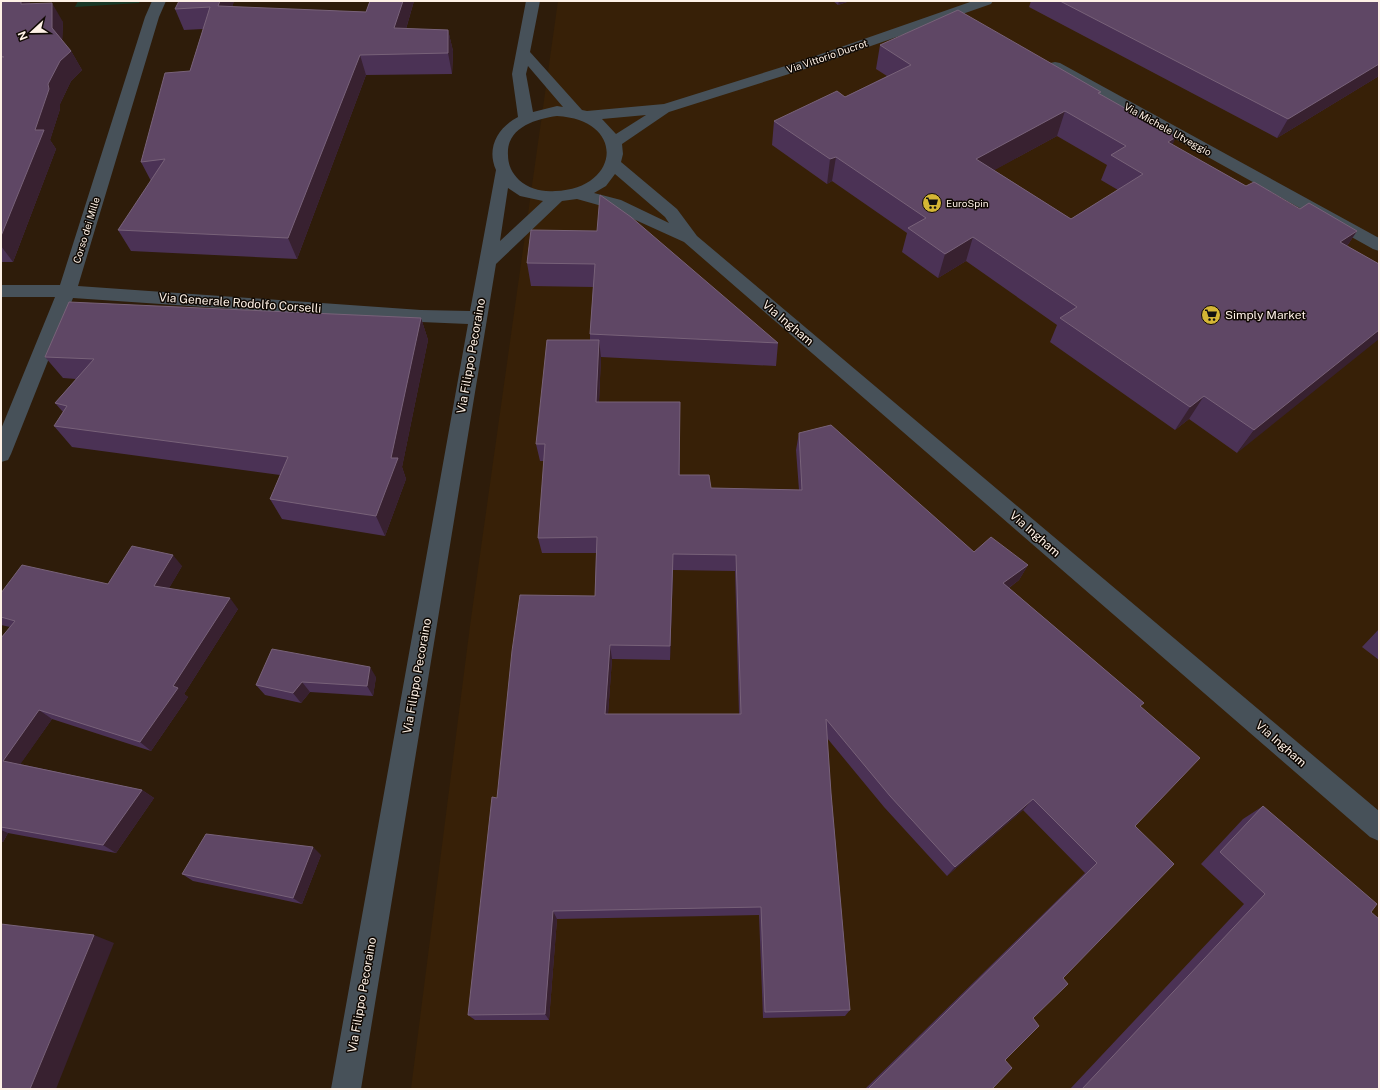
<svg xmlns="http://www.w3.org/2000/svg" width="1380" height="1090" font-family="'Public Sans',sans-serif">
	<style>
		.built { fill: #372007 }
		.green { fill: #193827 }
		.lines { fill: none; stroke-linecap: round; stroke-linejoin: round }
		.minor { fill: #475159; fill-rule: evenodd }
		.wall { fill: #4b3255; fill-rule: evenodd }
		.shaded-wall { fill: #382130 }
		.building { fill: #5f4765; stroke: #786279; fill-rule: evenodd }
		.labels { text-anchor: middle; stroke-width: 3; stroke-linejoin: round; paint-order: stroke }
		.far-street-label { font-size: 10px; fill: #fef1e6; stroke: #100903 }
		.far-poi-label { font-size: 10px; fill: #fef1e6; stroke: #100903; text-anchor: start }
		.street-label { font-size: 12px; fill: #fef1e6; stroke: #100903 }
		.poi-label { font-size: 12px; fill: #fef1e6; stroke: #100903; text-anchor: start }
	</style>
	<rect width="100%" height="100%" fill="#2e1c0a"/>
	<path class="built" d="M558,1H1379V1089H411L470,626Z"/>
	<path class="green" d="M78,1H140L139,3L75,7Z"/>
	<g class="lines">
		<path class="minor" d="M152,1H166L159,17L78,286L421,310L470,311L496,170C486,148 498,127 518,117L512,74L526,1H540L530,52L582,110L587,111L664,104L798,62L973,1H993L991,4L808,68L669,112L622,144L623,154L621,162L677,209L697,236L1379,811V841L1370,837L684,242L609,208L577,199L562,201L496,264L361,1089H331L468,324L421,322L73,298L11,454L8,460L1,462V429L55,297H1V285H60L145,17ZM528,66L563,107L557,106L533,112L526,74ZM646,115L616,134L602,119ZM557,116C627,120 620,189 555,191C542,192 529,189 519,180C512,173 508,165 508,155C506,128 535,119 557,116ZM615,174L665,217L669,223L621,200L594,193L606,186ZM508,188L520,196L543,201L500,241Z
			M1055,62L1060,63L1379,238V251L1373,249L1050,69L1048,66L1050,63Z"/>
	</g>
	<path class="wall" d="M1,1H29L30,4L63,22L62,41L71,51L82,70L71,81L60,104V109L50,140L56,149L13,262H1Z
		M234,1L232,7L366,12L370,1H414L406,29L448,30L453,51L452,74L366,75L297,259L131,251L118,230L151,181L141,162L190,71L203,29L184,30L175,9Z
		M833,1H850L838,5Z
		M1031,1H1379V76L1277,138L1029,7Z
		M880,45L1100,94L1173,145L1246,186L1300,209L1357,231L1347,246L1379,264L1237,453L1189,419L1175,430L1050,342L1057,325L966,261L938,278L902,252L907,233L832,181L827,184L772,145L774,121L845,97L887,76L876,69ZM1057,136L1107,165L1101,180L1118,190L1071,219L994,170Z
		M531,230L778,343L776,366L601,357L599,402H680V475L711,488L799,490L796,450L799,433L974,552L1028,565L1019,580L1009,588L1144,703L1140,706L1135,826L1063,978L1033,1018L1005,1060L992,1089H865L1085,873L1023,810L947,876L884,807L827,738L831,793L850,1010L845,1016L763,1018L759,915L557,919L549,1020H475L468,1015L497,798L595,596L596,553H542L538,538L544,461H540L536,444L590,340V334L593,287L531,286L527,263ZM673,570L735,571L739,714H608L612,659L670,660Z
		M421,318L428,340L402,467L406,479L385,536L282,519L270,499L280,475L72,447L54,426L63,412L55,403L76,379L63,378L45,357Z
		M182,566L169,588L238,609L184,694L188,697L151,751L52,719L20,764L142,790L154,798L116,853L8,833L3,842L1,841V638L10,627L1,625V593L108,584Z
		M1379,629V660L1362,647Z
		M376,677L373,696L310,692L301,703L265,695L256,685Z
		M1263,806L1371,912L1379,1089H1070L1244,904L1201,864L1243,819Z
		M321,855L302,904L193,881L182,874Z"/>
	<path class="shaded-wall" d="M21,1H29L30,3L32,24L21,4Z
		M220,1H234L226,27L218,6Z
		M403,1H414L400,49L394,28Z
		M839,1H850L838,5Z
		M52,3L63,22L62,47L52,28Z
		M448,30L453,51L452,74L448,53Z
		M71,51L82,70L71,81L60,104V109L50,140L56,149L13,262L1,246V236L35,130L48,84L60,61Z
		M360,55L366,75L297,259L288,238Z
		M1379,64V76L1277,138L1288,119Z
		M1065,111L1057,136L969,184L976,159Z
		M1176,137L1165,162L1168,142Z
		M836,157L832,181L827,184L830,159Z
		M1357,231L1340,256V242Z
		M973,237L966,261L938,278L945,254Z
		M421,318L428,340L402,467L406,479L385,536L376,516L391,458Z
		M1379,330V339L1237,453L1254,430Z
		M599,340L601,357L598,420L596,402Z
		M1204,396L1189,419L1175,430L1190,407Z
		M680,402V419L679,491V475Z
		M673,554V570L670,660V646Z
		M173,555L182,566L164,597L154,586Z
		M1028,565L1019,580L995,598L1003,583Z
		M230,598L238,609L184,694L188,697L151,751L140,742L173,686Z
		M610,645L612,659L607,727L605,714Z
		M370,667L376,677L373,696L367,686Z
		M302,682L310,692L301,703L293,693Z
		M39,710L52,719L17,769L3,761Z
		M142,790L154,798L116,853L103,845Z
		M1033,799L1023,810L947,876L955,867Z
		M1,830L8,833L3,842L1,841Z
		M313,847L321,855L302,904L293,898Z
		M553,911L557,919L549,1020L545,1014Z
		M94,935L114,943L56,1089H30Z"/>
	<path class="building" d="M1,1H21V4L52,3V28L71,51L60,61L48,84L49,89L35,130H44L1,236V57H4L1,56Z
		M179,1H220L218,6L366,12L370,1H403L394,28L448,30V53L360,55L288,238L118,230L165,159L141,162L165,73L190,71L210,7L175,9Z
		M1060,1H1379V64L1288,119Z
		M958,10L1101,92L1098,93L1176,137L1168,142L1246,186L1254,182L1300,209L1309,203L1357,231L1340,242L1379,264V330L1254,430L1204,396L1190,407L1060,318L1077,307L973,237L945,254L908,228L926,218L836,157L830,159L774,121L837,91L845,97L911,65L880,45ZM1065,111L1126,146L1111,155L1143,174L1071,219L976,159Z
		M600,195L631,217L778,343L590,334L595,264L527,263L531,230L597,231Z
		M69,302L421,318L391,458H398L376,516L270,499L288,457L54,426L67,406L55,403L94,359L45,357Z
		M547,340H599L596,402H680L679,475H709L711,488L802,490L799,433L831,425L974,552L991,537L1028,565L1003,583L1144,703L1140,706L1200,758L1135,826L1174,864L1063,978L1068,984L1033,1018L1039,1026L1005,1060L1012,1068L992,1089H868L1097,863L1033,799L955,867L890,796L826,719L831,793L850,1010L765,1012L761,907L553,911L545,1014L468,1015L492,797L497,798L512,651L520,595L595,596L597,537L538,538L545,444H536ZM673,554L736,555L741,714H605L610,645L670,646Z
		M132,546L173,555L154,586L230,598L173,686L178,688L140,742L39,710L3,761L142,790L103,845L1,827V638L15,621L1,617V593L22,565L108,584Z
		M272,649L370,667L367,686L302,682L293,693L256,685Z
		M1263,806L1377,904L1371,912L1379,919V1089H1082L1265,894L1220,852Z
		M206,834L313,847L293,898L182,874Z
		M1,924L94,935L30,1089H1Z"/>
	<defs>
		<g id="supermarket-disc" transform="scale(1)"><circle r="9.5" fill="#d4b635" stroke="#100903"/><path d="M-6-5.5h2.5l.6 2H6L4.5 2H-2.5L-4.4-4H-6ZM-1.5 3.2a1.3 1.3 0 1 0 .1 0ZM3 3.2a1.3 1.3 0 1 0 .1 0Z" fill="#111"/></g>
	</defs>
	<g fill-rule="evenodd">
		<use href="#supermarket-disc" x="932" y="203"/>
		<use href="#supermarket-disc" x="1211" y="315"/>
	</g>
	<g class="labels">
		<g class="far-street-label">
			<text transform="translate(827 56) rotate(-19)" y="4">Via Vittorio Ducrot</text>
			<text transform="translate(1168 129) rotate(29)" y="4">Via Michele Utveggio</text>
			<text transform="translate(86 230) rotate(-73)" y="4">Corso dei Mille</text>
		</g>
		<g class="far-poi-label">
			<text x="946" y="207">EuroSpin</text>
		</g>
		<g class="street-label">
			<text transform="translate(240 303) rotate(4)" y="4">Via Generale Rodolfo Corselli</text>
			<text transform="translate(788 323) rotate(40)" y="4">Via Ingham</text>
			<text transform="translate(471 356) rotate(-80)" y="4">Via Filippo Pecoraino</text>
			<text transform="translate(1035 534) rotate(41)" y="4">Via Ingham</text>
			<text transform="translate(417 676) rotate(-80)" y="4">Via Filippo Pecoraino</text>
			<text transform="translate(1281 744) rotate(41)" y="4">Via Ingham</text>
			<text transform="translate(362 995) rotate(-80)" y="4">Via Filippo Pecoraino</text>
		</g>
		<g class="poi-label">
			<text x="1225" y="319">Simply Market</text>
		</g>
	</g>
	<rect width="1380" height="1090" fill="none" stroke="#fef1e6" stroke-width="4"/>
	<g transform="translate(32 32) rotate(248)" stroke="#100903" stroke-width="3" paint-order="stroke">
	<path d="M0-3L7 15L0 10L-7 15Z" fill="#fef1e6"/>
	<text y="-6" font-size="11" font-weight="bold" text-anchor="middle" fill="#fef1e6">N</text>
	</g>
</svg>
